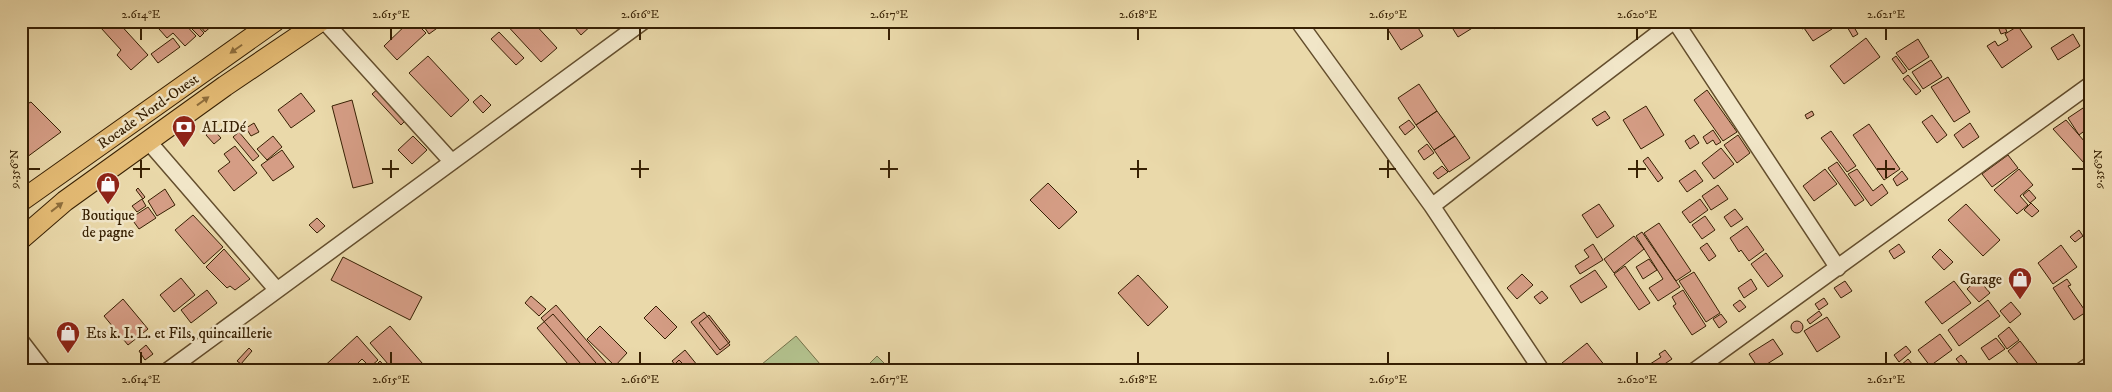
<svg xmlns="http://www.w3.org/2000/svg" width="2112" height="392" font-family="'IM FELL DW Pica',serif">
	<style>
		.green { fill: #b2c08c; stroke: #747048 }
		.building { fill: #d59d85; stroke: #372003 }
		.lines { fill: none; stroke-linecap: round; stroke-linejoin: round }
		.minor-casing { stroke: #644e2d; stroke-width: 18 }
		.major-casing { stroke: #372003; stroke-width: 22 }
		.minor { stroke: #f1e6c8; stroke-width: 15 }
		.major { stroke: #e5bc75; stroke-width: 20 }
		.oneway { fill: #8e6e3c }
		.ticks { fill: none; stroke: #372003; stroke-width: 2 }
		.labels { text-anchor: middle; stroke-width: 5; stroke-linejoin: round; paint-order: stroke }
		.street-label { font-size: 15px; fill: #372003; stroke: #f1e6c8 }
		.poi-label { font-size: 15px; fill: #372003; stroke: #f1e6c8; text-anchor: start }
		.neatline { fill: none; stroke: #372003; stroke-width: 2 }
		.ticks-label { font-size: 12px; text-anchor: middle; fill: #372003 }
	</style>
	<rect width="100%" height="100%" fill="#ead9aa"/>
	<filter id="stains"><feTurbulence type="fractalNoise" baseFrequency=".004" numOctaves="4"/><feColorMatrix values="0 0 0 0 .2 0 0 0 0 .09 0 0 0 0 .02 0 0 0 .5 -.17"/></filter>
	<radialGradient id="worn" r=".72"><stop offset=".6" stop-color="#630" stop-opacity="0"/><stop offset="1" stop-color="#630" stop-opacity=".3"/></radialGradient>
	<path class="green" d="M796,336L826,371H757L756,369Z
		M877,356L892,371H862Z"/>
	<path class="building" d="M108,21H117L148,55L131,70L117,55L121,50L101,28Z
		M143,21H162L156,27L151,21L146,25Z
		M167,21H182L196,36L185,46L173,33L167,38L159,29Z
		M196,21H217L205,32Z
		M410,21H414L426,33L397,60L384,46Z
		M420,21H447L429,34Z
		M503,21H532L557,48L541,62Z
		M569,21H592L594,23L581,35Z
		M1390,21H1414L1423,36L1401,50L1385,25Z
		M1448,21H1470L1474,27L1458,37Z
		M1489,21H1504L1494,29Z
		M1797,21H1839L1831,27L1832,29L1813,41L1804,28L1802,29Z
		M1851,22L1858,34L1853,37L1846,25Z
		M2003,22L2007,32L2001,34L1997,24Z
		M196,24L204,33L200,37L191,28Z
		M2018,26L2032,47L2002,68L1987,46L1995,41L1998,46L2008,40L2005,34Z
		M499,32L524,58L516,65L491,39Z
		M2091,32V43L2090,44L2084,36Z
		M2073,34L2080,46L2058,60L2051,48Z
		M173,38L180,47L158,63L151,54Z
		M1866,38L1880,57L1844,84L1830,66Z
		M1918,39L1929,57L1909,70L1896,53Z
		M428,56L469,100L451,117L409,73Z
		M1896,56L1907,71L1903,74L1892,59Z
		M1931,60L1942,77L1923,89L1912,72Z
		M1908,75L1921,91L1916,95L1903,79Z
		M1948,77L1970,112L1954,122L1931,87Z
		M1419,84L1437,111L1416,125L1398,98Z
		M379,88L408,118L401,125L372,94Z
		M1707,90L1737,132L1723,141L1694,100Z
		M301,93L315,111L291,128L278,110Z
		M21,95L28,102L23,105L21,103Z
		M481,95L491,105L483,113L473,102Z
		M352,100L373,183L353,188L332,106Z
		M31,102L61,132L23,160L21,158V107Z
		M1646,106L1664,135L1641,149L1623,120Z
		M2083,108L2091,119V126L2079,135L2068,118Z
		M1437,111L1455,136L1434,150L1416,125Z
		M1605,111L1610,118L1597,126L1592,119Z
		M1812,111L1814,115L1807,119L1805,115Z
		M1932,115L1947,135L1937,143L1922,122Z
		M1409,120L1415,127L1405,135L1399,127Z
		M2066,120L2091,149V157L2084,163L2053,129Z
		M254,123L259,132L251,136L246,128Z
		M1970,123L1979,137L1963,148L1954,135Z
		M1869,124L1900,169L1884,180L1853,135Z
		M213,129L221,138L214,144L206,135Z
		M1713,130L1721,142L1716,145L1713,140L1707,144L1703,137Z
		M1831,131L1856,166L1847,172L1821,138Z
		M239,132L259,156L253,161L233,137Z
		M1694,135L1699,143L1690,149L1685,141Z
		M1738,135L1750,153L1737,163L1724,145Z
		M273,136L282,147L267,160L257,149Z
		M413,136L427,150L412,164L398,150Z
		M1455,136L1470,158L1449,172L1434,150Z
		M1427,144L1434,153L1424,160L1418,151Z
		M235,146L257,173L234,191L218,171L230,162L224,154Z
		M1721,148L1734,164L1714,179L1702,163Z
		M282,150L294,167L273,181L261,165Z
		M2008,155L2018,168L1992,187L1982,174Z
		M1648,157L1663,178L1658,182L1643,161Z
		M1837,162L1864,200L1855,206L1828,168Z
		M1442,166L1448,172L1438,179L1433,173Z
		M1825,169L1837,184L1814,201L1803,186Z
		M1857,169L1873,191L1882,184L1888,193L1871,206L1848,174Z
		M2019,169L2033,185L2020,196L2028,205L2017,214L1994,190Z
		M1695,170L1703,181L1687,192L1679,181Z
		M1902,171L1908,179L1897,186L1893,179Z
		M1048,183L1077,212L1059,229L1030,200Z
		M1718,185L1728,199L1711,210L1702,196Z
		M138,188L145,197L143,199L136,190Z
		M165,189L175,205L157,216L148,201Z
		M2029,190L2036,198L2030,203L2023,195Z
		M142,199L146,206L137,212L132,206Z
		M1700,199L1708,210L1690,223L1682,212Z
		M2031,203L2039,211L2032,217L2024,210Z
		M1599,204L1614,226L1597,238L1582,215Z
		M1966,204L2000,240L1983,256L1948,220Z
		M148,207L156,218L139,229L131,218Z
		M1735,209L1743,219L1731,227L1724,217Z
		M193,215L223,247L204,264L175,230Z
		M1705,216L1715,230L1702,239L1692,225Z
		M317,218L325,226L317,233L309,225Z
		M1659,223L1691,271L1676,281L1644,233Z
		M2091,225V241L2083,231Z
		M1747,226L1764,250L1749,261L1741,250L1739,252L1730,238Z
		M2079,230L2083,236L2075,242L2070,237Z
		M1642,232L1680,287L1658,301L1649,288L1663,279L1636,236Z
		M1634,236L1644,249L1614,273L1604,259Z
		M1707,243L1716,256L1709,261L1700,248Z
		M1593,244L1603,260L1580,274L1575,266L1589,257L1584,250Z
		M1899,244L1905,252L1894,259L1889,251Z
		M2061,245L2077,267L2053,284L2038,263Z
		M224,249L250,279L235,290L230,286L227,288L206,267Z
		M1940,249L1953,262L1944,270L1932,257Z
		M1766,253L1783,276L1768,287L1751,264Z
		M343,257L422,297L410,320L331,280Z
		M1649,259L1657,270L1643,279L1636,267Z
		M1625,266L1650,303L1639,310L1614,274Z
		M1595,270L1607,287L1581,303L1570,286Z
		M1694,272L1720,313L1706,322L1679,281Z
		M1522,274L1533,285L1517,299L1507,288Z
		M1138,275L1168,307L1148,326L1118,293Z
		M181,278L195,295L174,312L160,295Z
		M1751,279L1757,289L1744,298L1738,288Z
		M1978,279L1990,293L1979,302L1967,289Z
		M2067,279L2071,285L2068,286L2086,312L2074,320L2053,288Z
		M1845,281L1852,291L1841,298L1834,288Z
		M1954,281L1971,303L1942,324L1925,302Z
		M207,290L217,303L191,323L181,310Z
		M1683,290L1706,326L1692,335L1673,306L1676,304L1672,297Z
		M1542,291L1548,298L1540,304L1534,297Z
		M531,296L546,309L539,316L525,303Z
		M1824,298L1828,304L1819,310L1815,304Z
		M123,299L148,329L128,345L104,316Z
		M1740,300L1746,307L1739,312L1733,305Z
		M1988,300L2000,316L1959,346L1948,330Z
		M2011,302L2021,314L2010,323L2000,311Z
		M556,305L613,371H587L541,318Z
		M656,306L677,327L665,339L644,318Z
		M1819,311L1822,315L1810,324L1807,320Z
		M704,312L730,345L717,355L691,322Z
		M553,314L603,371H574L537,328Z
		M1721,314L1727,322L1719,328L1713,319Z
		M709,315L730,342L720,350L699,323Z
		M1827,317L1840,337L1817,352L1804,331Z
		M1791 327a6 6 0 1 1 12 0a6 6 0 1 1-12 0Z
		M390,326L429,371H394L370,343Z
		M600,326L627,353L615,366L587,339Z
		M2009,327L2019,340L2007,349L1998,336Z
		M1940,334L1952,350L1930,366L1918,350Z
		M2091,335V351L2084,339Z
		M357,336L378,360L370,367L362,359L350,371H319Z
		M1996,338L2005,349L1989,360L1981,348Z
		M1773,339L1783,354L1759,369L1749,354Z
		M2020,341L2043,371H2024L2008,351Z
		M1587,343L1609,371H1569L1562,363Z
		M146,345L153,354L145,360L139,351Z
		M1906,346L1911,352L1899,362L1894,355Z
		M249,348L252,351L241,364L237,361Z
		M685,350L702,371H680L672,361Z
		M1665,350L1672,359L1654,371H1650L1647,366L1661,357L1659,354Z
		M1961,355L1967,362L1962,366L1956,359Z
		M1908,359L1918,371H1903L1900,366Z
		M679,360L690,371H668Z
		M380,361L389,371H370Z
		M1841,363L1847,369L1845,371H1833Z"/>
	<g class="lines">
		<g class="minor-casing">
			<path id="minor" d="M324,21L452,162
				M1298,21L1432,206L1542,371
				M1675,21L1838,268
				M148,141L277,290
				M1432,206L1674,21
				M21,341L44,371
				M21,362L32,371
				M167,371L644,21
				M1694,371L2091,84
				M2081,371L2091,364"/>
		</g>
		<g class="major-casing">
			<path id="major" d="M21,201L275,21
				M21,239L65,201L225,86L321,21"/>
		</g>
		<use href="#minor" class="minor"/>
		<use href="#major" class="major"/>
	</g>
	<defs><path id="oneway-solid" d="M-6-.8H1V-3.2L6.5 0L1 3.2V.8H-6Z" transform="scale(1.25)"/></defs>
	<g class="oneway">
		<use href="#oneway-solid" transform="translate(236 49) rotate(145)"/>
		<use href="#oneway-solid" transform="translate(203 101) rotate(-36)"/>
		<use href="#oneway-solid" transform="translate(57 207) rotate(-38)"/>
	</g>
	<path class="ticks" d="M141,28V40M391,28V40M640,28V40M889,28V40M1138,28V40M1388,28V40M1637,28V40M1886,28V40M141,160V178M391,160V178M640,160V178M889,160V178M1138,160V178M1388,160V178M1637,160V178M1886,160V178M28,169H40M133,169H150M382,169H399M631,169H649M880,169H898M1130,169H1147M1379,169H1396M1628,169H1646M1877,169H1895M2072,169H2084M141,352V364M391,352V364M640,352V364M889,352V364M1138,352V364M1388,352V364M1637,352V364M1886,352V364"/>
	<defs>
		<g id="bank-pin" transform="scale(1.25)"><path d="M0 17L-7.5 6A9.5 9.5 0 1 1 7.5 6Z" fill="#8f2418" stroke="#f1e6c8"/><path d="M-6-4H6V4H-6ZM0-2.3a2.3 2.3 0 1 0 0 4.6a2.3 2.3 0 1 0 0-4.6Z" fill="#fff"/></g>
		<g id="shop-pin" transform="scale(1.25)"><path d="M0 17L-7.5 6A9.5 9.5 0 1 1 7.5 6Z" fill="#8f2418" stroke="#f1e6c8"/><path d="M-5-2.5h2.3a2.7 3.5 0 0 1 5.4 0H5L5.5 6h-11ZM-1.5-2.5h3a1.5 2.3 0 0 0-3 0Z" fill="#fff"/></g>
	</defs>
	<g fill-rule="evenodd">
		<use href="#bank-pin" x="184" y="127"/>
		<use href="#shop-pin" x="108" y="184"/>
		<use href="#shop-pin" x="2020" y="279"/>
		<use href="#shop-pin" x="68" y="333"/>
	</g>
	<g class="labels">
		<g class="street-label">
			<text transform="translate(148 111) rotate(-35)" y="5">Rocade Nord-Ouest</text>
		</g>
		<g class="poi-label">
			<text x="202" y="132">ALIDé</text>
			<text x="108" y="220" text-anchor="middle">Boutique<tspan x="108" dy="17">de pagne</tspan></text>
			<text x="2002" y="284" text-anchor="end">Garage</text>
			<text x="86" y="338">Ets k. I. L. et Fils, quincaillerie</text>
		</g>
	</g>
	<rect width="2112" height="392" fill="none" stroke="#ead9aa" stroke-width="55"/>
	<rect x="28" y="28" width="2056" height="336" class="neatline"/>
	<g class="ticks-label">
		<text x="141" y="18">2.614°E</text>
		<text x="391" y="18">2.615°E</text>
		<text x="640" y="18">2.616°E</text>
		<text x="889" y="18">2.617°E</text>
		<text x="1138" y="18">2.618°E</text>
		<text x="1388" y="18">2.619°E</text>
		<text x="1637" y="18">2.620°E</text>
		<text x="1886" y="18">2.621°E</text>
		<text transform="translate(14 169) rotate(-90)" y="4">9.356°N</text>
		<text transform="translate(2098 169) rotate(-90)" y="4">9.356°N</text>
		<text x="141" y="383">2.614°E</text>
		<text x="391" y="383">2.615°E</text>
		<text x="640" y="383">2.616°E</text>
		<text x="889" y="383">2.617°E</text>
		<text x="1138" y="383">2.618°E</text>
		<text x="1388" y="383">2.619°E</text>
		<text x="1637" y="383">2.620°E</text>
		<text x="1886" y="383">2.621°E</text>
	</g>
	<rect width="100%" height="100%" filter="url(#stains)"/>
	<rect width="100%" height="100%" fill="url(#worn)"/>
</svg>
